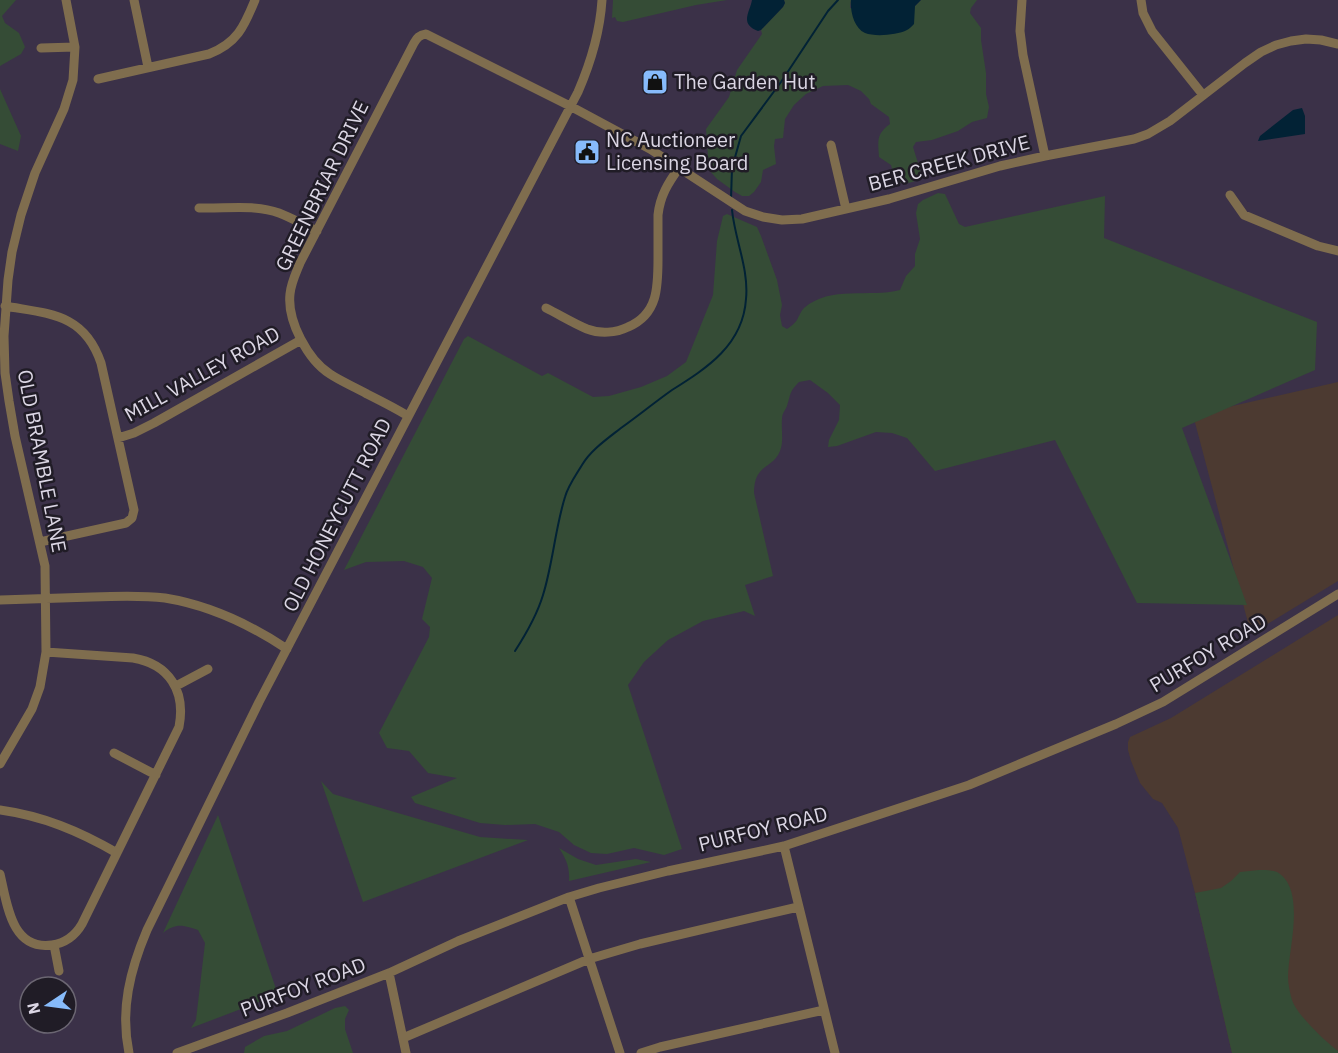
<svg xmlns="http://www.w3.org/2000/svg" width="1338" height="1053" font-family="'IBM Plex Sans',sans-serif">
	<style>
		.industrial { fill: #4c3a31 }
		.green { fill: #354c36 }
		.water { fill: #022235 }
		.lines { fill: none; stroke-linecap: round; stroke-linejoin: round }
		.stream { stroke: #022235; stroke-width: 2 }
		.minor { stroke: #7f6d4e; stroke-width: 9 }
		.labels { text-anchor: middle; stroke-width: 5; stroke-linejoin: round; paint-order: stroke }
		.poi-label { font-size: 20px; fill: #dbd6e4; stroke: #201c26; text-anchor: start }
		.street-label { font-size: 20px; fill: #dbd6e4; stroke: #201c26 }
	</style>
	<rect width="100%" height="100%" fill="#3b3148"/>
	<path class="industrial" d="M1338,382V581L1251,634L1193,415Z
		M1338,615V1053H1232L1195,893L1178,828L1162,803L1153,799L1140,783L1131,761L1128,750V742L1130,737L1171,718Z"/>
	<path class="green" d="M0,0H16L2,16L5,23L19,33L25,47L21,54L0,66Z
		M613,0H727L696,5L623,22L617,21L615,17L612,18Z
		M784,0H851L850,8L915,6L921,0H977L971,8L970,13L981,28V40L986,73V94L989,107L987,118L972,122L958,131L932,140L916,142L913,147L922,176C915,182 910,184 900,183L894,176L891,165L879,157C878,141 876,134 890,124L889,117L871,104L869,99L861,91L848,85L823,86L806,94L794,105L785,119L783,138L775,139L774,146L776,164L763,170L761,182L754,192L749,196H742L735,192L717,179L709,170L706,129L729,97L737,70L762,34L761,30L783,7L785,3Z
		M0,89L21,136L18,151L0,144Z
		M938,193L945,194L959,224L965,227L1105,196L1104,238L1317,322L1315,370L1182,428L1247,605L1137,603L1055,440L935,471L907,438L892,433L876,432L837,446L828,447L829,440L839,420L840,405L828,393L810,380L799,382C789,392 791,394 787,406C785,411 782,413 782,419C781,428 784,442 780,451C772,470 754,463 754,493L773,576L745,585L755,616L744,611L703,621L668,640L644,662L628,685L682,849L664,855L634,848L607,854L591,853L574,845L559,832L535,824L505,825L480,823L415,803L411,797L457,778L428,773L409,751L387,748L379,733L429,637L430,627L422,619L432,578L423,567L404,561L366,562L344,570L464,339L468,336L542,376L548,373L593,397L609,396L641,387L667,376L686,362L713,295L717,241L723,216L727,214L757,227L761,236L777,280L782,305L780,315L782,326L787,329C791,326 794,324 797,320C799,316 801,311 804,308C831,285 869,298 900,290L906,276L915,266V254L920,239L916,213L918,204L923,200Z
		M321,781L333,794L480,837L528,840L363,902Z
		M218,815L278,995L191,1028L196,1020L205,943L198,930C182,925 176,923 163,933Z
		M559,848L578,859L596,865L636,859L651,862L569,881C570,867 566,859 559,848Z
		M1259,870C1264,870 1272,870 1277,872C1307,889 1288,950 1288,977C1288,984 1290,993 1292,1000C1297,1015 1325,1041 1338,1051V1053H1232L1195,893L1221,888L1231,881L1240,872Z
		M345,1006L349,1010L345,1019V1029L353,1053H244L245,1047L264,1036L287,1031L335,1008Z"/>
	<path class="water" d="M752,0H784L785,3L783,7L761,30L758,31C739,24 750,12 752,0Z
		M851,0H921L915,6L914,24C912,26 909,29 907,30C897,35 875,37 865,33C854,28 850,11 851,0Z
		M1302,108L1305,116V134L1258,141L1260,136L1293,110Z"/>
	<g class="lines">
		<path class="stream" d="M731,199L732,168L741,136L781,82L828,11L838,0
			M515,651C526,634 537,615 543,595C553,563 555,529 565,497C568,486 576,475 582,465C591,450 607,439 621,428C638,416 655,402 672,390C707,368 743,345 746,299C749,269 735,240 732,210"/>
		<path class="minor" d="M134,0L148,67
			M1022,0L1020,31L1023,55L1045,156
			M1141,0L1143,13L1152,31L1203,95
			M41,48L75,47
			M98,79L209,54C237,43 244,27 255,0
			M831,145L846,209
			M1230,195L1244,215L1318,246L1338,251
			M199,208C225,209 254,204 279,213C292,218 304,225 317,231
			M5,306C49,314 84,313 101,363L134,510L132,518L126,523L40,542
			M546,308C560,315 573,323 587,329C600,334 616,333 628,327C659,314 658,285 658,256C658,243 658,229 658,215C660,196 668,183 679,168
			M408,416C395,408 381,401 367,394C355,387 342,382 330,374C308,360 287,321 290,294C291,283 296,273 300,263L414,43C417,38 419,35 426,34L570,106L650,149L745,211L763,217L782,220L802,219L889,199L1000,166L1045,156L1134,139L1148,134L1170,121L1245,63L1261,52L1276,45L1291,41L1306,39L1321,40L1338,44
			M118,438L134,433L154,423L301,340
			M0,600C31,599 61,598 92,597C116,596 141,595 165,598C208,605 251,625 287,649
			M176,686L208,669
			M114,753L156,775
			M0,764L32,709L40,687L46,652L45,566L15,436L9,401L5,373L4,336L8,280L12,252L21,215L35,173L64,109L73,80L75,47L66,0
			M0,810C43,816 79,831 117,853
			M784,846L835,1053
			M0,874C7,903 11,951 52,945C65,943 75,936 82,924L179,727C186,691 169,664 133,658L46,652
			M569,897L620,1053
			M54,945L59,971
			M389,973L406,1053
			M403,1038L589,959L640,944L798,907
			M129,1053C120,1010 130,970 147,930L259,702L578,92C591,62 600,32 602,0
			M177,1053L287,1013L389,973L458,941L569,897L599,888L668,871L784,846L969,785L1116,724L1163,702L1338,594
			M641,1053L660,1047L824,1010"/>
	</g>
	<defs>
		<g id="shop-square" transform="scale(1.35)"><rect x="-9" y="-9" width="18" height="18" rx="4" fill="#87bbfb" stroke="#201c26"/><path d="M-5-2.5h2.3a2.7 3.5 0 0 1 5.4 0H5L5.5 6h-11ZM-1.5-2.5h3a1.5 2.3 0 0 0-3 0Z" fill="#111"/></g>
		<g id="civic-square" transform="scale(1.35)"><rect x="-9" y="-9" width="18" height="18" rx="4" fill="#87bbfb" stroke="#201c26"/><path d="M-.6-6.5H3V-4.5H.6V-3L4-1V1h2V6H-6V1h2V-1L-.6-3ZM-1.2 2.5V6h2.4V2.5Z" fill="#111"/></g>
	</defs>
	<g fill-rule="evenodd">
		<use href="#shop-square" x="655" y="82"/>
		<use href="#civic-square" x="587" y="152"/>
	</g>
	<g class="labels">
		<g class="poi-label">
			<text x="674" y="89">The Garden Hut</text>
			<text x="606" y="147">NC Auctioneer<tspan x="606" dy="23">Licensing Board</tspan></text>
		</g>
		<g class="street-label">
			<text transform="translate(949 163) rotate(-15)" y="7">BER CREEK DRIVE</text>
			<text transform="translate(322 186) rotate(-64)" y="7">GREENBRIAR DRIVE</text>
			<text transform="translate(202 374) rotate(-29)" y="7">MILL VALLEY ROAD</text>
			<text transform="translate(42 461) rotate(79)" y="7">OLD BRAMBLE LANE</text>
			<text transform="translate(337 515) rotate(-63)" y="7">OLD HONEYCUTT ROAD</text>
			<text transform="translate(1208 653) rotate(-31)" y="7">PURFOY ROAD</text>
			<text transform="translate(763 829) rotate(-14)" y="7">PURFOY ROAD</text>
			<text transform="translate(303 987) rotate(-21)" y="7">PURFOY ROAD</text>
		</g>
	</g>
	<g transform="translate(48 1005) rotate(257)"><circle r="28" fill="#201c26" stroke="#6b6672" stroke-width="1.5"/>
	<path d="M0-4.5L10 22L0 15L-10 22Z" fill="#87bbfb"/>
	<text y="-9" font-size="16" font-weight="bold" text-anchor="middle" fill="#dbd6e4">N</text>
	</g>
</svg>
